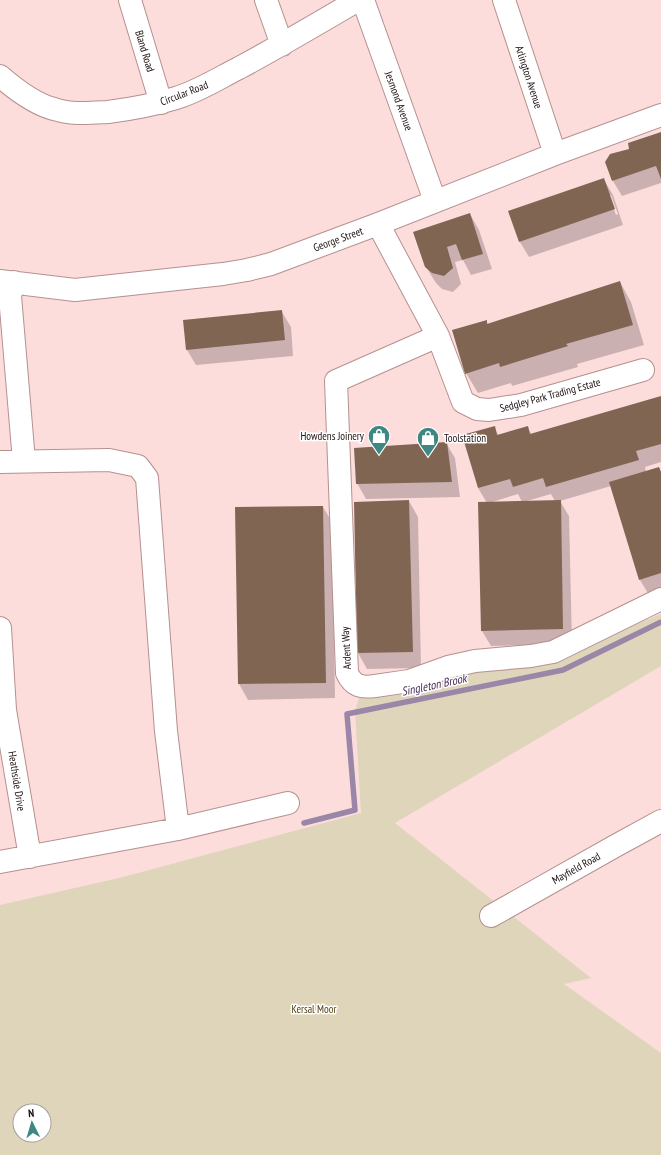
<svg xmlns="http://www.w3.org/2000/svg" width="661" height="1155" font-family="'PT Sans Narrow',sans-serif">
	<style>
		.green { fill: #dfd5bb; fill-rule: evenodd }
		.shadow { fill: #0003; fill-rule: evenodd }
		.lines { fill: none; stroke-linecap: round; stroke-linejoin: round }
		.stream { stroke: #9a86a6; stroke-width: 5.5 }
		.building { fill: #806553 }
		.minor-casing { stroke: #b5908f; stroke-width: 24 }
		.minor { stroke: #fff; stroke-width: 22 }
		.labels { text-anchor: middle; stroke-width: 3; stroke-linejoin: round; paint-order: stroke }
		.street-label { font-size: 11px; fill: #1e1111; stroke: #fff }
		.poi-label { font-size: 11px; fill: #1e1111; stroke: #fff; text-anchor: end }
		.park-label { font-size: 11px; fill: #504012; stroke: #fff }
		.water-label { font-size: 12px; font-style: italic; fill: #492d59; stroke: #fff }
	</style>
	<rect width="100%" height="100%" fill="#fddddc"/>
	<path class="green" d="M661,614V666L395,823L591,978L564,984L661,1053V1155H0V905L123,877L361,813L355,710L362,691L557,657ZM20,1111H44V1135H20Z"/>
	<path class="shadow" d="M661,133V183L622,196L613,181L630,150Z
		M604,180L613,195L623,225L529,257L520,242L510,211ZM609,195H611L618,214L616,215Z
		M470,214L479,230L492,269L471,275L463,260L455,262L461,284L453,292L442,289L436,283L426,267Z
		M620,282L631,302L644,345L577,364L578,367L512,386L511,383L478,393L466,373L486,321L489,325Z
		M282,312L291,327L293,356L196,365L187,350Z
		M661,397V462L645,467L646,472L659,468L661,472V592L649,595L640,580L611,486L560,501L569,516L572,644L491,646L482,631L487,503L478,488L494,427L499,436L527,427L532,435ZM518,494L522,502H492ZM551,494L555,501H527Z
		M446,443L455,458L460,497L366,499L357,483Z
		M409,501L418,517L421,668L367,669L358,653L355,503Z
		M323,507L332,522L335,698L248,700L239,684Z"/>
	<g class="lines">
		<path class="stream" d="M304,823L355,810L347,714L563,670L661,622"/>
	</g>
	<path class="building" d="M661,132V179L656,166L612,181L605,162L610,154L629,149L628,143Z
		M604,178L615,209L519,242L508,211Z
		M470,213L483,254L462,260L456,244L447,247L453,268L444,276L432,273L425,267L413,232Z
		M620,281L633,325L566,344L568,346L500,367L499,363L465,374L452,330L487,320V324Z
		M282,310L285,340L186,350L183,320Z
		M661,396V444L636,451L639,460L546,487L543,478L513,487L510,479L478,488L462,435L495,426L497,435L528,426L530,434Z
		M447,442L452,482L356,484L354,448Z
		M659,467L661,472V573L639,580L609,482Z
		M409,500L413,652L357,653L354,502Z
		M561,500L563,629L481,631L478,502Z
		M323,506L326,683L238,684L235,507Z"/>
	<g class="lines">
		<g class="minor-casing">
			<path id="minor" d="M130,0L161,103
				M266,0L282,45
				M363,0L435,201
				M504,0L555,154
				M0,76C15,89 34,104 54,109C71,115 90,113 108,112C131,109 154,105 176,98C199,91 219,78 239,68C280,46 319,23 358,0
				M378,224L438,336L463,402L477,409L489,410L521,405L643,370
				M0,281L75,290L223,274L247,270L271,264L378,224L555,154L661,115
				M14,282L10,296L24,461
				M438,336L336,381L347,673C353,686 361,688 375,686L409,681L448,667L475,661L531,656L553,652L661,599
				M0,462L109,460L138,466L147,478L166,731L178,829
				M0,628L5,710L30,857
				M0,862L178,829L288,803
				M491,916L617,845L661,821"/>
		</g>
		<use href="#minor" class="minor"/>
	</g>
	<defs>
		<g id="shop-pin" transform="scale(1.15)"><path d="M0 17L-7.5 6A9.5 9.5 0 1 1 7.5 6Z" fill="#3f8783" stroke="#fff"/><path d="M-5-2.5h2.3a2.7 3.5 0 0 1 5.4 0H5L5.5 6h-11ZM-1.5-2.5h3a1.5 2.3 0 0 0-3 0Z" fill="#fff"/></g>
	</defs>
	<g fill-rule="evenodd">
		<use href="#shop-pin" x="379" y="436"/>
		<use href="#shop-pin" x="428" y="438"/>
	</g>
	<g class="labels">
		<g class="street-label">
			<text transform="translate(145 51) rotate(73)" y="4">Bland Road</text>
			<text transform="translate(529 77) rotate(72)" y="4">Arlington Avenue</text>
			<text transform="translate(184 93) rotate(-21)" y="4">Circular Road</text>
			<text transform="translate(399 101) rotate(70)" y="4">Jesmond Avenue</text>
			<text transform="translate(338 239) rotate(-20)" y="4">George Street</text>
			<text transform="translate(550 395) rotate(-15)" y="4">Sedgley Park Trading Estate</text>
			<text transform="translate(346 648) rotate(-93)" y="4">Ardent Way</text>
			<text transform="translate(17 781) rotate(81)" y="4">Heathside Drive</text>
			<text transform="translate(576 868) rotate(-29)" y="4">Mayfield Road</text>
		</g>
		<g class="poi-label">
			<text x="364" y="440">Howdens Joinery</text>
			<text x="444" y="442" text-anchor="start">Toolstation</text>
		</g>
		<g class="park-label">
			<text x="314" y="1013">Kersal Moor</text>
		</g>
		<g class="water-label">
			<text transform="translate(434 685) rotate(-12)" y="4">Singleton Brook</text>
		</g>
	</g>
	<g transform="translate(32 1123) rotate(355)"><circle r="19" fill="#ffffff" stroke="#a5a0a0"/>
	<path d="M0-3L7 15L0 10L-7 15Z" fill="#3f8783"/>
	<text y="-6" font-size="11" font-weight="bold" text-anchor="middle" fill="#1e1111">N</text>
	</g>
</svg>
